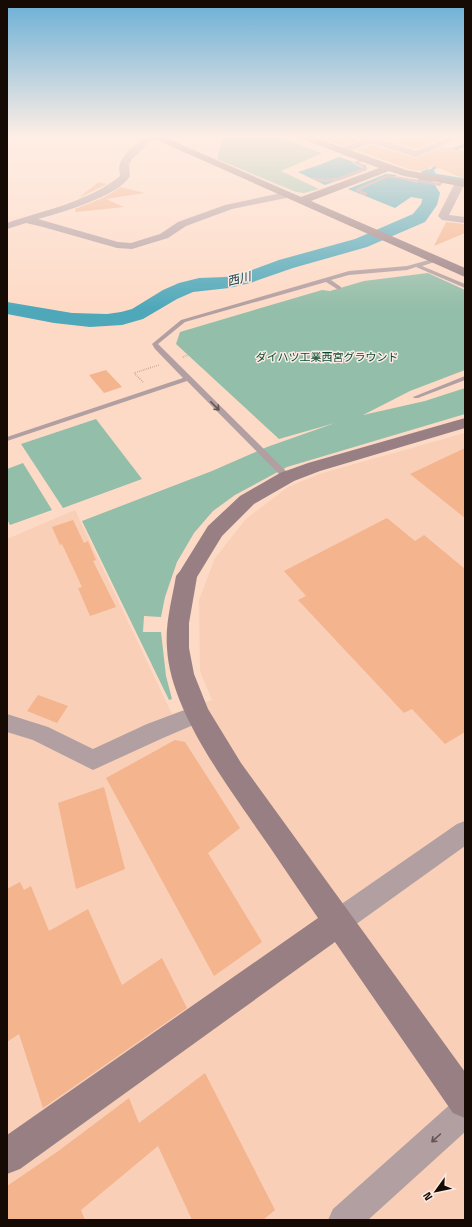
<svg xmlns="http://www.w3.org/2000/svg" width="472" height="1227" font-family="'Space Grotesk','Noto Sans JP',sans-serif">
	<style>
		.built { fill: #f9cfb7 }
		.green { fill: #93bea9 }
		.water { fill: #4ea8ba }
		.lines { fill: none; stroke-linecap: round; stroke-linejoin: round }
		.stream { stroke: #4ea8ba; stroke-width: 3 }
		.river { fill: #4ea8ba; fill-rule: evenodd }
		.building { fill: #f3b48e }
		.path { stroke: #a08779; stroke-width: 1.5; stroke-dasharray: 0.5 1.5; stroke-linecap: butt }
		.lane { fill: #b19fa2; fill-rule: evenodd }
		.street { fill: #b19fa2; fill-rule: evenodd }
		.secondary { fill: #987f83; fill-rule: evenodd }
		.oneway { stroke: #635453 }
		.labels { text-anchor: middle; stroke-width: 3; stroke-linejoin: round; paint-order: stroke }
		.far-park-label { font-size: 11px; fill: #084731; stroke: #faece4 }
		.far-water-label { font-size: 12px; font-style: italic; fill: #0d3840; stroke: #faece4 }
	</style>
	<rect width="100%" height="100%" fill="#fddac6"/>
	<path class="built" d="M465,433V1220H7V539L75,510L172,714L212,700L200,671L199,600L215,558L246,519L288,487L319,474Z"/>
	<path class="green" d="M226,137H280L322,153L281,171L319,189L304,193L296,192L217,159L222,140Z
		M428,273L465,290V370L410,391L363,415L425,401L465,388V414L287,467L235,495L213,511L194,533L177,562L165,597L161,617L144,616L143,632H161L166,676L172,699L169,700L82,521L212,471L267,447L335,423L279,439L176,344L180,332L322,290L330,291L364,281Z
		M96,419L142,479L63,508L21,444Z
		M23,463L52,510L10,525L7,519V469Z"/>
	<path class="water" d="M339,157L354,162L352,163L366,170L325,185L298,172L322,164Z
		M386,174L397,175L394,177L419,183L427,194L423,199L411,197L395,208L348,189Z"/>
	<g class="lines">
		<path class="stream" d="M448,153L449,151L465,145
			M428,174L441,161
			M428,174L465,180"/>
		<path class="river" d="M428,169L434,171L436,174L433,182L440,193L437,205L425,222L367,247L293,268L250,283L229,288L193,292L177,299L143,319L122,325L90,327L54,323L7,314V302L72,313L107,314L121,312L132,309L163,290L179,283L199,278L225,277L241,274L279,260L355,239L413,214L421,204L424,193L417,182L422,171Z"/>
	</g>
	<path class="building" d="M319,137H357L360,140L342,146Z
		M378,137H442V138L416,149Z
		M372,145L416,158L442,147L465,151V179L434,166L421,171L409,169L356,150Z
		M99,182L107,184L79,198L87,191Z
		M121,187L145,193L106,199L124,207L76,212L75,209L103,198Z
		M446,222L465,224V233L434,246Z
		M106,370L122,387L104,393L89,375Z
		M465,448V518L410,474Z
		M387,518L415,541L424,535L465,569V732L445,744L412,709L404,713L298,600L306,596L284,571Z
		M73,520L84,543L88,541L96,560L93,561L116,607L90,616L78,588L82,587L62,544L60,545L52,527Z
		M38,695L68,706L57,723L27,711Z
		M175,740L185,742L240,828L208,853L262,942L214,976L106,778Z
		M104,787L125,869L76,889L58,803Z
		M20,882L24,890L31,886L49,931L88,909L122,985L162,958L187,1008L43,1108L19,1034L7,1042V889Z
		M205,1073L275,1210L263,1220H192L158,1146L81,1210L85,1220H7V1186L57,1152L129,1098L139,1123Z"/>
	<g class="lines">
		<path class="path" d="M183,357L188,355
			M143,382L134,373L159,365"/>
		<path class="lane" d="M362,158L366,159L359,163L366,165L367,170C350,176 328,189 311,178L313,177C332,182 345,175 363,168L362,167L353,163Z
			M387,175L439,183L440,180L444,181L440,186L388,177L360,190L367,193V195H363L354,190Z
			M436,258L439,260L438,261L422,266L465,284V288L416,267L407,270L349,275L331,280L341,287V289H337L326,282L185,322L158,344L290,475V479H284L187,381L7,441V437L183,378L155,349L152,344L181,320L349,271L407,266Z
			M465,376V380L418,398H414L413,397Z"/>
		<path class="street" d="M145,137H155L132,159L129,165L130,176C119,196 60,213 38,219L118,242L131,243L160,234L178,222L225,205L286,192L291,195L286,198L232,209L186,226L168,238L132,249L117,248L43,227L26,223L7,229V223C45,210 88,202 120,176L119,167L121,161L128,151Z
			M358,137H372L416,151L449,137H461L416,157L372,143L344,153H338L337,151L338,149L363,140Z
			M460,180L465,183L449,215L465,217V223L442,220L438,216L455,183Z
			M198,705L205,708L209,714L205,720L163,738L93,770L33,740L7,732V714L48,727L93,749L147,724Z
			M465,821V846L348,930L339,934L330,930L326,921L330,912L457,824Z
			M465,1097V1132L368,1220H328L333,1209L454,1101Z"/>
		<path class="secondary" d="M150,137H164L301,197L379,168L297,137H313L406,170L465,181V187L404,176L389,171L311,201L465,268V277Z
			M465,418V428L320,471L294,481L254,504L222,536L197,577L189,623V648L194,674L208,709L241,763L465,1072V1118L453,1113L335,942L20,1169L7,1174V1135L318,918C296,886 275,854 253,823C220,775 170,707 167,648C165,623 172,600 176,576L180,571L208,526L240,496L280,473L308,463Z"/>
	</g>
	<defs><path id="oneway-shaft" d="M-6 0H5M1.5-3L5.5 0L1.5 3" fill="none" stroke-width="1.6" stroke-linecap="round" stroke-linejoin="round"/></defs>
	<g class="oneway">
		<use href="#oneway-shaft" transform="translate(215 406) rotate(45)"/>
		<use href="#oneway-shaft" transform="translate(436 1138) rotate(138)"/>
	</g>
	<linearGradient id="sky" x2="0" y2="1"><stop stop-color="#6aafd6"/><stop offset="0.44" stop-color="#feeee5"/><stop offset="1" stop-color="#feeee5" stop-opacity="0"/></linearGradient>
	<rect width="472" height="309" fill="url(#sky)"/>
	<g class="labels">
		<g class="far-park-label">
			<text x="327" y="361">ダイハツ工業西宮グラウンド</text>
		</g>
		<g class="far-water-label">
			<text transform="translate(239 279) rotate(-14)" y="4">西川</text>
		</g>
	</g>
	<rect width="472" height="1227" fill="none" stroke="#150a04" stroke-width="16"/>
	<g transform="translate(436 1191) rotate(237)" stroke="#faece4" stroke-width="3" paint-order="stroke">
	<path d="M0-3L7 15L0 10L-7 15Z" fill="#150a04"/>
	<text y="-6" font-size="11" font-weight="bold" text-anchor="middle" fill="#150a04">N</text>
	</g>
</svg>
